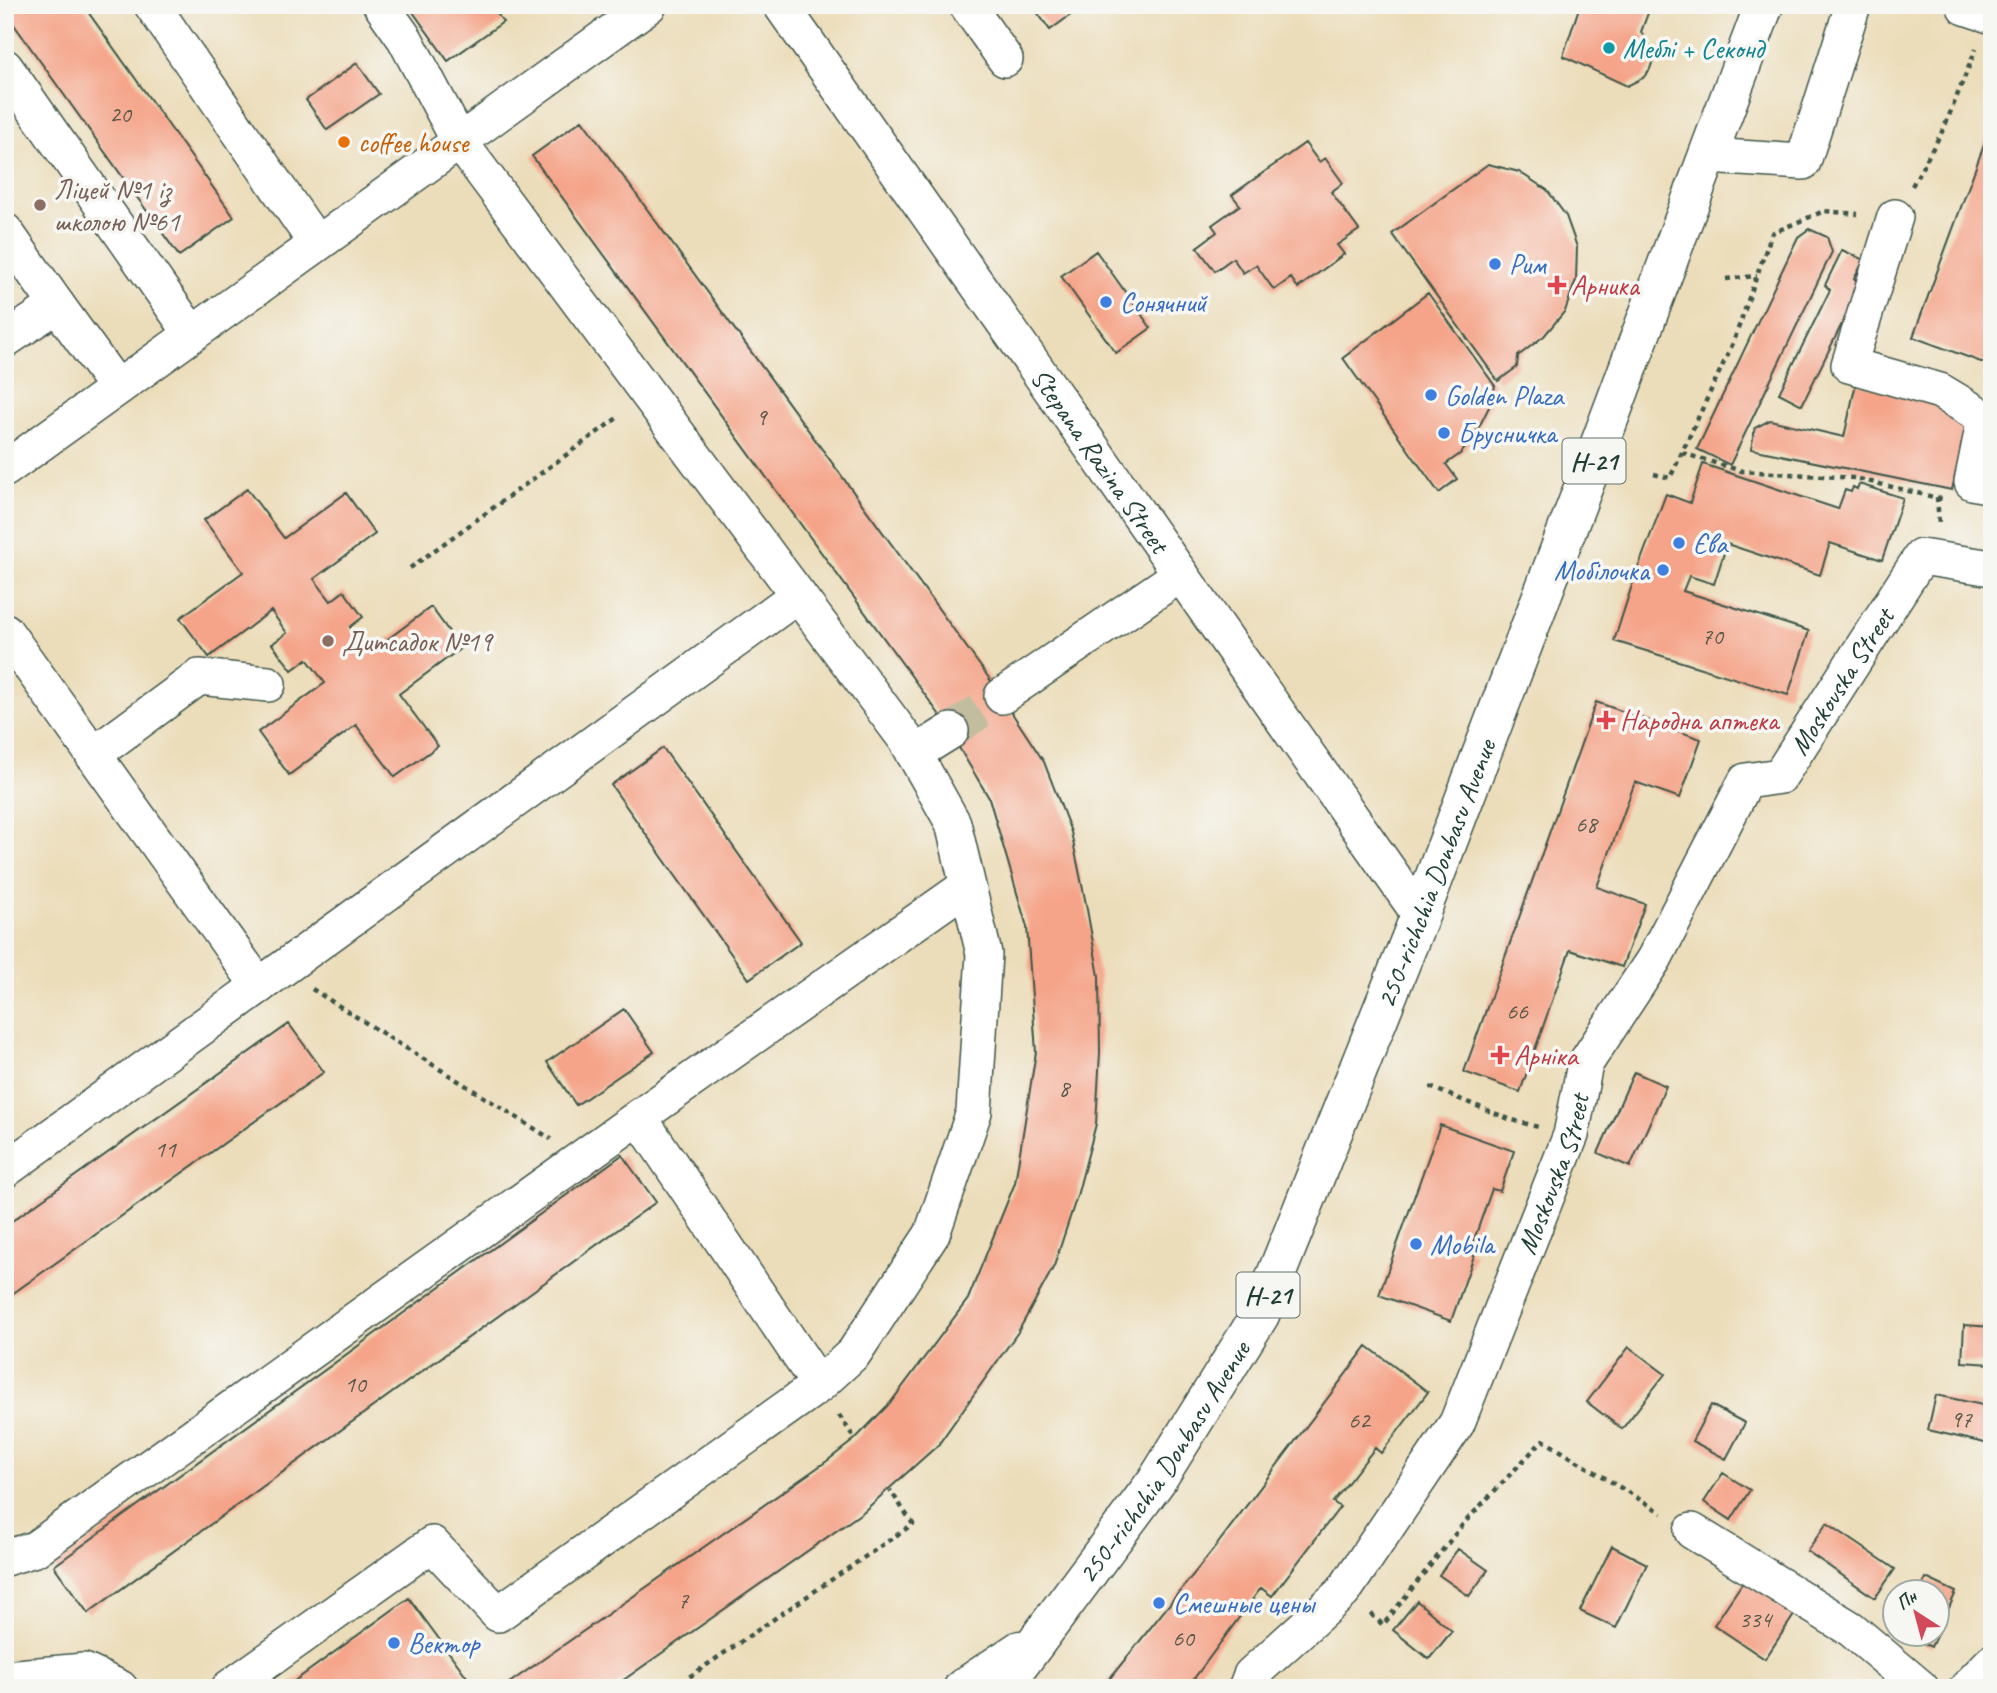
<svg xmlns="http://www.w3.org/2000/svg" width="1997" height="1693" font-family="Caveat,sans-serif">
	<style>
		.building { fill: #f5a489 }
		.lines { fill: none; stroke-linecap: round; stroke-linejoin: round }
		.minor-tunnel { stroke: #c3bd9f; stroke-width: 35; stroke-dasharray: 35 18; stroke-linecap: butt }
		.minor-casing { stroke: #3e5548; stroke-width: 38 }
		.major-casing { stroke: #3e5548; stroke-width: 41 }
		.path { stroke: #3e5548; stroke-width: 4.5; stroke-dasharray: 5 5; stroke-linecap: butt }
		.minor { stroke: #fff; stroke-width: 35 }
		.major { stroke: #fff; stroke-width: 38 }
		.culture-dot { fill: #0f9aa8; stroke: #f6f6f2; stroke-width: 2.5 }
		.food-dot { fill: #e8710a; stroke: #f6f6f2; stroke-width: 2.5 }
		.education-dot { fill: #8d6e63; stroke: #f6f6f2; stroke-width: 2.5 }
		.shop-dot { fill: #3f7fe0; stroke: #f6f6f2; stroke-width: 2.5 }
		.health-dot { fill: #e0444e; stroke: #f6f6f2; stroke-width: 2.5 }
		.labels { text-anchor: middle; stroke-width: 7; stroke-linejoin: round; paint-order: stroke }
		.number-label { font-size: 24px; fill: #545749 }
		.shield { fill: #f6f6f2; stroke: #60746d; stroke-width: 2 }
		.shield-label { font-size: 26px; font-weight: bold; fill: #1f3d34 }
		.culture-label { font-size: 28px; fill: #0d838f; stroke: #f6f6f2; text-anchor: start }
		.food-label { font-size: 28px; fill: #c56008; stroke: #f6f6f2; text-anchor: start }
		.education-label { font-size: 28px; fill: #785e54; stroke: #f6f6f2; text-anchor: start }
		.shop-label { font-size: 28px; fill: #366cbe; stroke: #f6f6f2; text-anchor: start }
		.health-label { font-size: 28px; fill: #be3a42; stroke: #f6f6f2; text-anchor: start }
		.street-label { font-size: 28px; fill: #1f3d34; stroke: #f6f6f2 }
	</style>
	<rect width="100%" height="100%" fill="#f6f6f2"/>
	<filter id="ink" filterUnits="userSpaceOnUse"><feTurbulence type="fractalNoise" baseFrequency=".0143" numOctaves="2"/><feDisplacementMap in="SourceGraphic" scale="14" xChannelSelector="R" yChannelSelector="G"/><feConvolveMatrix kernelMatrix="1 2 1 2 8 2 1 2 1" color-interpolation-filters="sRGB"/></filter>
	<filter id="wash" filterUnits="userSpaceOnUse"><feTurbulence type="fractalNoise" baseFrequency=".00686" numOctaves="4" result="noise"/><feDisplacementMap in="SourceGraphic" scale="28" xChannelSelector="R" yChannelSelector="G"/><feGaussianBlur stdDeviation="1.57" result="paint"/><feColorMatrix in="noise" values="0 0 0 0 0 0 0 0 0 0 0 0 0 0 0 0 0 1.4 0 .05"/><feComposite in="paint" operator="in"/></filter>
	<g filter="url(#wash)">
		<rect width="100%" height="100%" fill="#ecddba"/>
		<g id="blocks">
			<path class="building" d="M5,5H83L234,217L179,256L5,12Z
				M408,5H491L503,22L448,61Z
				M1032,5H1078L1080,8L1050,30Z
				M1580,5H1651L1641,32L1655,54L1650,69L1643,78L1627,86L1563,56Z
				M357,63L379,94L327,130L306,100Z
				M582,120L989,678L1044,762L1071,832L1086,904L1099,976L1100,1052L1096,1124L1077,1196L1054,1266L1018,1332L938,1445L863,1512L612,1688H502L827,1461L855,1439L891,1402L968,1299L1015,1183L1036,1052L1027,927L989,798L939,714L532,156Z
				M1991,126H1992V366L1913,337Z
				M1305,143L1319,162L1325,158L1343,183L1331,192L1359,230L1337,245L1344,254L1298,288L1291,278L1274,290L1256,265L1243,273L1233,258L1215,271L1197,247L1217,232L1212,225L1240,205L1232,195Z
				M1488,164L1519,172L1547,190L1566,216L1577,247L1576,280L1565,311L1544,336L1518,356L1517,367L1498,381L1392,234Z
				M1809,229L1827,237L1832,252L1730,465L1697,449L1798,237Z
				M1842,250L1864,260L1854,279L1862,283L1802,405L1779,393L1830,290L1825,285Z
				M1096,251L1151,328L1116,353L1061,276Z
				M1428,293L1495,386L1491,403L1473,439L1460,454L1446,464L1457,479L1439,493L1343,358Z
				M1856,383L1944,403L1966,425L1952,490L1751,449L1755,428L1770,420L1844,437Z
				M1703,464L1838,509L1845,490L1851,492L1853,487L1857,489L1859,484L1903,498L1882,560L1830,543L1820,575L1727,544L1714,584L1689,576L1683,591L1809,631L1788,695L1614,641L1635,576L1666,494L1690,503Z
				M247,489L284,538L346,493L375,534L314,579L331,601L344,591L363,617L350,627L369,653L431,607L461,648L399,694L438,746L395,777L356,725L289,775L258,732L325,683L307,659L292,670L272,644L287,633L271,611L209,657L180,618L243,572L204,520Z
				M1596,702L1701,739L1680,798L1635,782L1597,887L1645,904L1622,967L1570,950L1520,1092L1464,1072Z
				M663,748L801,942L749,979L611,785Z
				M624,1009L654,1052L576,1105L547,1062Z
				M289,1024L324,1072L5,1299V1226Z
				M1634,1072L1666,1086L1630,1167L1598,1153Z
				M1440,1125L1514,1151L1500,1191L1492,1189L1470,1251L1475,1253L1451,1321L1379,1295Z
				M622,1155L656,1202L88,1613L54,1566Z
				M1964,1325L1992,1327V1364L1962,1362Z
				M1367,1346L1428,1392L1381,1453L1375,1448L1333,1502L1340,1507L1272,1596L1261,1588L1187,1688H1102L1213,1550Z
				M1629,1347L1665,1374L1622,1429L1587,1402Z
				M1936,1395L1992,1407V1430L1989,1444L1928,1430Z
				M1711,1405L1745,1423L1726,1459L1692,1441Z
				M1723,1473L1750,1490L1731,1520L1704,1502Z
				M1827,1523L1895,1569L1875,1598L1807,1551Z
				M1612,1546L1647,1564L1616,1628L1580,1611Z
				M1458,1549L1488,1570L1469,1596L1439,1575Z
				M1926,1578L1956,1592L1938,1633V1592H1919Z
				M1745,1579L1796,1612L1765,1659L1714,1625Z
				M409,1598L475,1688H285Z
				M1417,1601L1452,1631L1429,1659L1393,1630Z
				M1903,1634H1937L1931,1647Z"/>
		</g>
	</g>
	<g filter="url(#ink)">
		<use href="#blocks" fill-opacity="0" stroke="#3e5548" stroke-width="2"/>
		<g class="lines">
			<path class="minor-tunnel" d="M951,731L1002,696"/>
			<g class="minor-casing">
				<g id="minor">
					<path d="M152,5L316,243"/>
					<path id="s1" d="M781,5L1420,915"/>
					<path d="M967,5L1005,59"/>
					<path d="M1965,7L1992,16"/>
					<path d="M5,67L192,334"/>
					<path d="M1707,156L1803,162L1853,5"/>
					<path d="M1895,217L1849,365L1940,391L1985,418L1972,482L1992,486"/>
					<path d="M5,231L57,305"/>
					<path d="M5,340L57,305L117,388"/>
					<path d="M5,469L649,5"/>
					<path d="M5,631L259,986"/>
					<path d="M1002,696L1181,574"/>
					<path d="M914,754L951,731"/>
					<path d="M93,755L199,677L268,684"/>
					<path d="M639,1117L819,1385"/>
					<path d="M5,1170L798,595"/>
					<path d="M1692,1531L1851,1629L1921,1688"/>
					<path d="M5,1558L35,1549L639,1117L967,886"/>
					<path d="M5,1678L84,1671L120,1688"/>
					<path d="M229,1688L432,1544L498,1614L819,1385L854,1353L932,1234L974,1112L984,954L953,823L907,741L459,141L405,39L381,5"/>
					<path id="s2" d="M1246,1688L1251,1675L1343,1592L1457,1423L1571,1135L1585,1064L1654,959L1746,781L1780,776L1921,557L1992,568"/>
					<path d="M1967,1688L1992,1662"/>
				</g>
			</g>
			<g class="major-casing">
				<g id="major">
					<path d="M963,1688L1020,1650"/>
					<path id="s3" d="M1002,1688L1157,1480L1260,1315L1420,915L1596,454L1764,5"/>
				</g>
			</g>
			<path class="path" d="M1912,186L1944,128L1976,49
				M1726,279L1757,276
				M1682,453L1742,471L1855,478L1942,499
				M1654,474L1670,478L1733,343L1772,233L1824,211L1858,214
				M1937,497L1939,524
				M410,568L620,416
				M312,989L551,1139
				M1430,1087L1509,1119L1538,1127
				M839,1415L855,1439
				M1371,1614L1383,1625L1464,1523L1543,1440L1662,1513
				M673,1688L913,1524L890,1490"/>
			<use href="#minor" class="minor"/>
			<use href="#major" class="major"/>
		</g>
	</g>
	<circle class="culture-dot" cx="1609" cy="48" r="7"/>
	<circle class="food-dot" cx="344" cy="142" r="7"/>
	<g class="education-dot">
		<circle cx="40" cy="205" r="7"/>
		<circle cx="328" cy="641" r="7"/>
	</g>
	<g class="shop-dot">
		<circle cx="1495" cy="264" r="7"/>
		<circle cx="1106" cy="302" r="7"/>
		<circle cx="1431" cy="395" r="7"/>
		<circle cx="1444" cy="433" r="7"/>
		<circle cx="1679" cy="543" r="7"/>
		<circle cx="1663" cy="570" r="7"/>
		<circle cx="1416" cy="1244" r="7"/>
		<circle cx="1159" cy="1603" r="7"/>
		<circle cx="394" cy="1643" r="7"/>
	</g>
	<g class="health-dot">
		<path d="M1553.5 274.5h7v7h7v7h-7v7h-7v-7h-7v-7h7z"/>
		<path d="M1602.5 709.5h7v7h7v7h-7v7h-7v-7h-7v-7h7z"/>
		<path d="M1496.5 1044.5h7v7h7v7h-7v7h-7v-7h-7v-7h7z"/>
	</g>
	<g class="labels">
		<g class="number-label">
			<text x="120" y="122">20</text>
			<text x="761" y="425">9</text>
			<text x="1712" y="644">70</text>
			<text x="1586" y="832">68</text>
			<text x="1517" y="1019">66</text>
			<text x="1064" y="1096">8</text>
			<text x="165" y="1157">11</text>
			<text x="355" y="1392">10</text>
			<text x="1961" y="1427">97</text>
			<text x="1359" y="1428">62</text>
			<text x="683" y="1608">7</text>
			<text x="1755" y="1627">334</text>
			<text x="1183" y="1646">60</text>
		</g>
		<g class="shield">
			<rect x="1562.5" y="438.5" width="63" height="45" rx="5"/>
			<rect x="1236.5" y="1272.5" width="63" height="45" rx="5"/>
		</g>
		<g class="shield-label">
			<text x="1594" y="470">Н-21</text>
			<text x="1268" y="1304">Н-21</text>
		</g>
		<g class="culture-label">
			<text x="1623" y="58">Меблі + Секонд</text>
		</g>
		<g class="food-label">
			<text x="358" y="152">coffee house</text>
		</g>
		<g class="education-label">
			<text x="54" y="199">Ліцей №1 із<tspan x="54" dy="32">школою №61</tspan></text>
			<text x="342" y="651">Дитсадок №19</text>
		</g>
		<g class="shop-label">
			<text x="1509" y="274">Рим</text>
			<text x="1120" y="312">Сонячний</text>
			<text x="1445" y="405">Golden Plaza</text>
			<text x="1458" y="443">Брусничка</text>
			<text x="1693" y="553">Єва</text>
			<text x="1649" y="580" text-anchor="end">Мобілочка</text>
			<text x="1430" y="1254">Mobila</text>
			<text x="1173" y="1613">Смешные цены</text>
			<text x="408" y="1653">Вектор</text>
		</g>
		<g class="health-label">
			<text x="1571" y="295">Арника</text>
			<text x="1620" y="730">Народна аптека</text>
			<text x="1514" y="1065">Арніка</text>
		</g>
		<g class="street-label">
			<text dy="10" stroke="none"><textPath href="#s1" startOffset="556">Stepana Razina Street</textPath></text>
			<text dy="10" stroke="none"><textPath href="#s2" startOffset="1197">Moskovska Street</textPath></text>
			<text dy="10" stroke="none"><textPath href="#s3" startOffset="929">250-richchia Donbasu Avenue</textPath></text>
			<text dy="10" stroke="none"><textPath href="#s2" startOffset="609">Moskovska Street</textPath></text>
			<text dy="10" stroke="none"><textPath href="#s3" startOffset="278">250-richchia Donbasu Avenue</textPath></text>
		</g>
	</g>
	<rect width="1997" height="1693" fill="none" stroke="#f6f6f2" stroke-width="28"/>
	<g transform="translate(1916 1613) rotate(324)"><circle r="33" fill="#f6f6f2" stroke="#a0aca6" stroke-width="2"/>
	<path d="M0-5L12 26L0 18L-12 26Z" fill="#d1495b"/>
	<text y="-10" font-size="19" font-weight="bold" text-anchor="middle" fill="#1f3d34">Пн</text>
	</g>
</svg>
